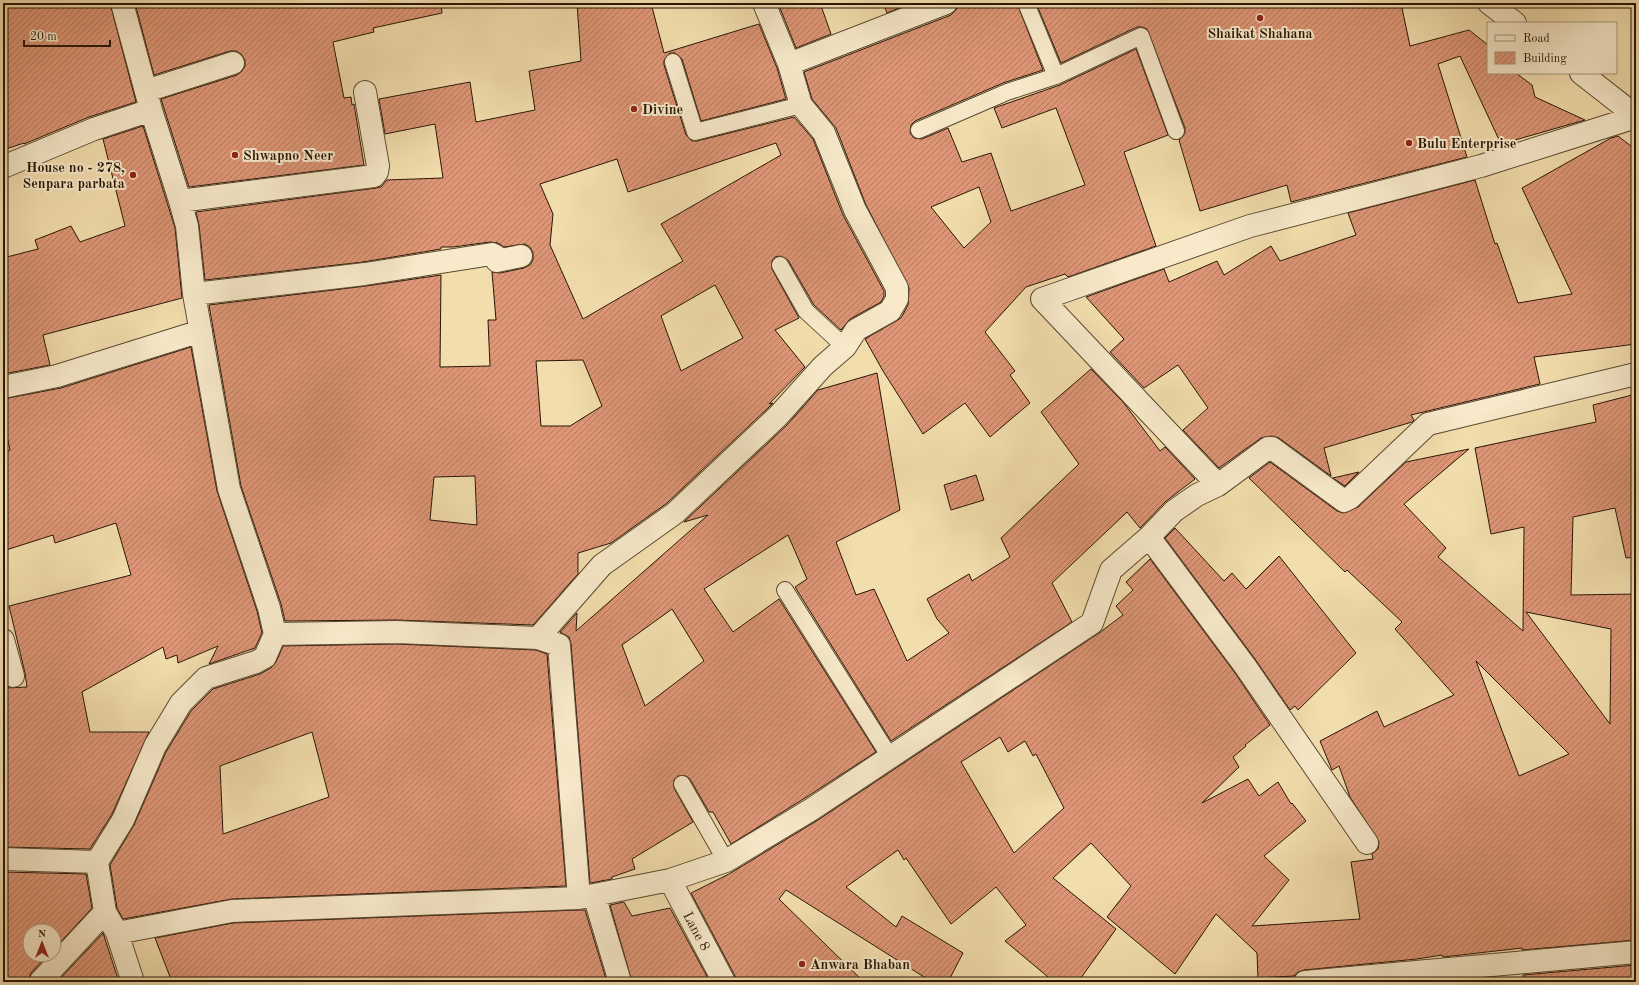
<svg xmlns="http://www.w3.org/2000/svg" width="1639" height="985" font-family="'Old Standard TT',serif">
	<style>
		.building { fill: url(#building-hatch); stroke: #291606; fill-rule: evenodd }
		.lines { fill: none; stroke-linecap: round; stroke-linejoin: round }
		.service-casing { stroke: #5b4830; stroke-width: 18 }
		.minor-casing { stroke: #5b4830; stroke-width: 24 }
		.service { stroke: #f7e9ca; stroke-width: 16 }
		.minor { stroke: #f7e9ca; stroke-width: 22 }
		.poi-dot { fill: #8f2418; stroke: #f7e9ca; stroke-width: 1.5 }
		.labels { text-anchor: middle; stroke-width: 4; stroke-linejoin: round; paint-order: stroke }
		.poi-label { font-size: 14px; font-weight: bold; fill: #291606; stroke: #f7e9ca; text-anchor: start }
		.street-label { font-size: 14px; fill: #291606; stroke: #f7e9ca }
	</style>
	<defs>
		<pattern id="building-hatch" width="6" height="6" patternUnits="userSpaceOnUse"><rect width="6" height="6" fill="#de9676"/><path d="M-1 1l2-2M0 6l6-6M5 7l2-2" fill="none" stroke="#b4795f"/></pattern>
	</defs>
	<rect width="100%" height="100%" fill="#f2ddad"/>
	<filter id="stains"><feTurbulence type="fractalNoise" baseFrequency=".005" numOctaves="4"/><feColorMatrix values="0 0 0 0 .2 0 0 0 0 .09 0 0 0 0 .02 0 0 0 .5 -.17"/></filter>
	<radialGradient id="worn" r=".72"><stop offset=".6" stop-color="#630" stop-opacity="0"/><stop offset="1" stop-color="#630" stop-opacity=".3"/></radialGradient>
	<path class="building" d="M13,3H110L136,102L89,117L24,144V143L3,150V7Z
		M135,3H441L442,13L373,28L374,32L333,42L344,98L351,97L352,105L354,104L364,165L189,187L161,99L237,75L242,71L245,66V60L241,54L236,51H230L154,75Z
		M577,3H651L664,53L759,24L777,68L786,99L701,121L682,59L675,53H670L664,60V65L686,135L692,141H697L794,117L813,139L843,215L884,291V296L881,302L850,319L841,330L814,305L788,260L780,256L775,257L772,261V269L799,318L775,330L805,367L769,404L773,403L769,407L667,503L611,543L578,553V574L533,625L397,620L285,621L281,604L241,486L209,305L366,286L441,275L440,367L490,366L488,320H496L492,272L500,273L524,268L530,265L533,260V253L530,247L525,244L504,247L498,243L490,242L453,247H441V249L363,262L205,280L199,225L196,212L376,188L381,187L387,180L443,178L435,124L385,134L379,99L470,82L476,122L535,110L529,71L581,61ZM776,143L781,155L661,224L683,261L583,319L550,245L553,214L540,184L617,159L628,192ZM715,285L743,338L681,371L661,316ZM583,360L602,406L570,426H541L536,361ZM475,476L477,525L430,520L434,477Z
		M778,3H820L831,34L796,48Z
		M883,3H911L887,13Z
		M958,3H1017L1043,70L1003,83L915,121L911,125L910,133L914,138L922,139L948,128L962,162L991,153L1011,211L1085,185L1056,108L1002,128L994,108L1060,85L1136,49L1168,135L1124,152L1156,246L1068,277L1065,274L1026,287L985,332L1015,371L1010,375L1030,403L990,437L965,403L923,434L883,371L865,339L901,318L908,305L909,288L866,205L836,128L812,99L804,72L951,15L956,10ZM979,187L991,222L964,248L931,207Z
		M1036,3H1401L1410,46L1469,30L1488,45V73H1516L1532,85L1535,97L1585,120L1501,144L1460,56L1438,64L1467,157L1291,202L1287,185L1200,211L1179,140L1185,133V128L1147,29L1142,27H1137L1061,63Z
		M143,126L175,228L182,298L43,335L50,365L3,374V258L38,249L35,240L71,226L80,242L125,226L103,139Z
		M1618,136L1636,150V344L1534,357L1540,384L1411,415L1414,420L1412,422L1324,448L1331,476L1279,438L1272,436L1261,438L1219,468L1183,430L1208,408L1178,365L1144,388L1110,352L1124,339L1086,297L1164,269L1169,282L1217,261L1224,275L1271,246L1280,261L1356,235L1348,213L1475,180L1495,244L1497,243L1518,303L1572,294L1522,188L1611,138Z
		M191,347L217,491L257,611L262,633L255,648L209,664L218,646L178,663L177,655L166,659L163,647L82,692L90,732H149L112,814L90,849L3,847V771L6,772V688L27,687L25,673L9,606L131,575L116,523L55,543L53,535L3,551V452L10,450L3,418V399L61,388Z
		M1091,369L1123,402L1160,451L1165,447L1195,479L1165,502L1140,528L1127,512L1052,583L1072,622L891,741L795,587L807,579L788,535L704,589L733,632L779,599L876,752L805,798L731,844L713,812H709L690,779L686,776H678L674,780V788L693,822L632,859L635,869L612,877V879L590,883L571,644L569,637L560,632L577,613L576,631L708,515L684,522L787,425L818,390L877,373L900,510L836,542L856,595L874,589L907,661L949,633L937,619L927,599L969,574L972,581L1010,557L1001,538L1079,464L1041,412ZM672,609L704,661L645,706L622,645Z
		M1636,394V557L1626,558L1615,508L1573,517L1571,595L1636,594V940L1522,950V948L1443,957L1442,955L1417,959L1304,970L1298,972L1294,976L1258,978L1257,953L1216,914L1175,974L1107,917L1131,886L1091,843L1053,878L1116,929L1078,982H1054L1005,941L1026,925L996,887L951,924L906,858L904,860L898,850L846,887L896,927L902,916L963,953L948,982H932L786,890L779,899L864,982H736L735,976L691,893L729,874L818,820L1099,633L1123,615L1116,606L1133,590L1126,582L1150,559L1235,673L1270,725L1245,745L1246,746L1233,757L1239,767L1202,803L1248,779L1259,796L1278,782L1291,804L1292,803L1306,821L1264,856L1289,880L1252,926L1360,919L1351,862L1373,859L1372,854L1378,849L1379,842L1350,797L1339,766L1332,770L1320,741L1377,711L1384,727L1454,695L1395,629L1402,622L1347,570L1345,572L1249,478L1270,462L1337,511L1343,513L1358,507L1406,462L1469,449L1404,504L1446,548L1438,557L1523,631L1524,527L1491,534L1475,448L1596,422L1593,405ZM1526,612L1611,629L1610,724ZM1476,661L1569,754L1519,776ZM1000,737L1008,752L1025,741L1033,756L1036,754L1064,808L1014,853L961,762Z
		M1359,472L1345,486L1333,478Z
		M976,475L984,500L951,510L944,485Z
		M1175,528L1224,581L1232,573L1246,589L1279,556L1356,653L1298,710L1295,706L1290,710L1255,659L1165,538Z
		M396,644L536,650L547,654L566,886L232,899L123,919L117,908L110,865L134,825L166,752L191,711L213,689L260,674L271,668L276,662L283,646ZM312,732L329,797L223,834L220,766Z
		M3,872L86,874L92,908L54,949V931H30V955H48L31,973L28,980H3Z
		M624,902L632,916L670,908L710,982H632L610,905Z
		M579,910H585L607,982H172L155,938L233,923Z
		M103,933L119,982H57Z
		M1636,965V982H1523V975Z"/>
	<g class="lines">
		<g class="service-casing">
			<path id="service" d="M1026,3L1056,76L1141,36L1176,131
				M673,62L695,132L801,105
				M919,130L1007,92L1056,76
				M780,265L806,311L845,347
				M785,590L890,757
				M682,784L726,861"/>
		</g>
		<g class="minor-casing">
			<path id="minor" d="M1489,3L1515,23
				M789,64L946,3
				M1581,73L1636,116
				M146,91L233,63
				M3,167L94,129L151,110
				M180,201L374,176L377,172L378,166L365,92
				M194,294L365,274L492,254L496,256L497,261L521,256
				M3,387L57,376L201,331
				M1218,485L1042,299L1250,226L1481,166L1636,117
				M1149,537L1245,666L1367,843
				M275,634L396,632L538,638L602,565L675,513L778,416L823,366L845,347L856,330L890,311L897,299V288L855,210L824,133L801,105L789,64L764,3
				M538,638L559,645L579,898
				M3,640L13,676
				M3,859L97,862L123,820L155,746L181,703L206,678L256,662L265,657L275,634L269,608L229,489L194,294L187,226L180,201L151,110L122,3
				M97,862L105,912L117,933L133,982
				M670,880L724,982
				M594,895L620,982
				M117,933L232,911L579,898L670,880L726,861L812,809L1092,623L1111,570L1149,537L1174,511L1197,495L1218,485L1268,448H1272L1344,501L1350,498L1428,424L1636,374
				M40,982L105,912
				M1305,982L1636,952"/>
		</g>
		<use href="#service" class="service"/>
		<use href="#minor" class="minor"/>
	</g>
	<g class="poi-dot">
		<circle cx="1260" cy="18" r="4"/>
		<circle cx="634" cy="109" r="4"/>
		<circle cx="1409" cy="143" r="4"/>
		<circle cx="235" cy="155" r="4"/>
		<circle cx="133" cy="175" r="4"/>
		<circle cx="802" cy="964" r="4"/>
	</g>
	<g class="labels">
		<g class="poi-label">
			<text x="1260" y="38" text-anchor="middle">Shaikat Shahana</text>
			<text x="642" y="114">Divine</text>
			<text x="1417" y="148">Bulu Enterprise</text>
			<text x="243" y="160">Shwapno Neer</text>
			<text x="125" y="172" text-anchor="end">House no - 278,<tspan x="125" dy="16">Senpara parbata</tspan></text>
			<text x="810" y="969">Anwara Bhaban</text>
		</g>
		<g class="street-label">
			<text transform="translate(697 931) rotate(62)" y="5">Lane 8</text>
		</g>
	</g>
	<rect width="1639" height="985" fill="none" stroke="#f2ddad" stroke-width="16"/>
	<rect x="4" y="4" width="1631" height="977" fill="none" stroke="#291606" stroke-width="2"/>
	<rect x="8" y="8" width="1623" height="969" fill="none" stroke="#291606"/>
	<rect x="1487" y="22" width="130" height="52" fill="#f7e9ca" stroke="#a5957c"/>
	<rect x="1495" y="35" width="20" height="6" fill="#f7e9ca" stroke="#a5957c"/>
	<text x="1523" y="42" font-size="12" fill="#291606">Road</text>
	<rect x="1495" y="52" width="20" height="12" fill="url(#building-hatch)" stroke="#a5957c"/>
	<text x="1523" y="62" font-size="12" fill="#291606">Building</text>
	<g transform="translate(42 943)"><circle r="19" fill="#f7e9ca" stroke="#a5957c"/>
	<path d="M0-3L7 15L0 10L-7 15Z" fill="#8f2418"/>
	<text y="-6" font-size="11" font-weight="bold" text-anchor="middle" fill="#291606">N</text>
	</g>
	<path d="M24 40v6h86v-6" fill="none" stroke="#291606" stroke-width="2"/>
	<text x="30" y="40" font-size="12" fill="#291606" stroke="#f7e9ca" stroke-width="3" paint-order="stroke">20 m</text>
	<rect width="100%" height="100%" filter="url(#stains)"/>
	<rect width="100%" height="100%" fill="url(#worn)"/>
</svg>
